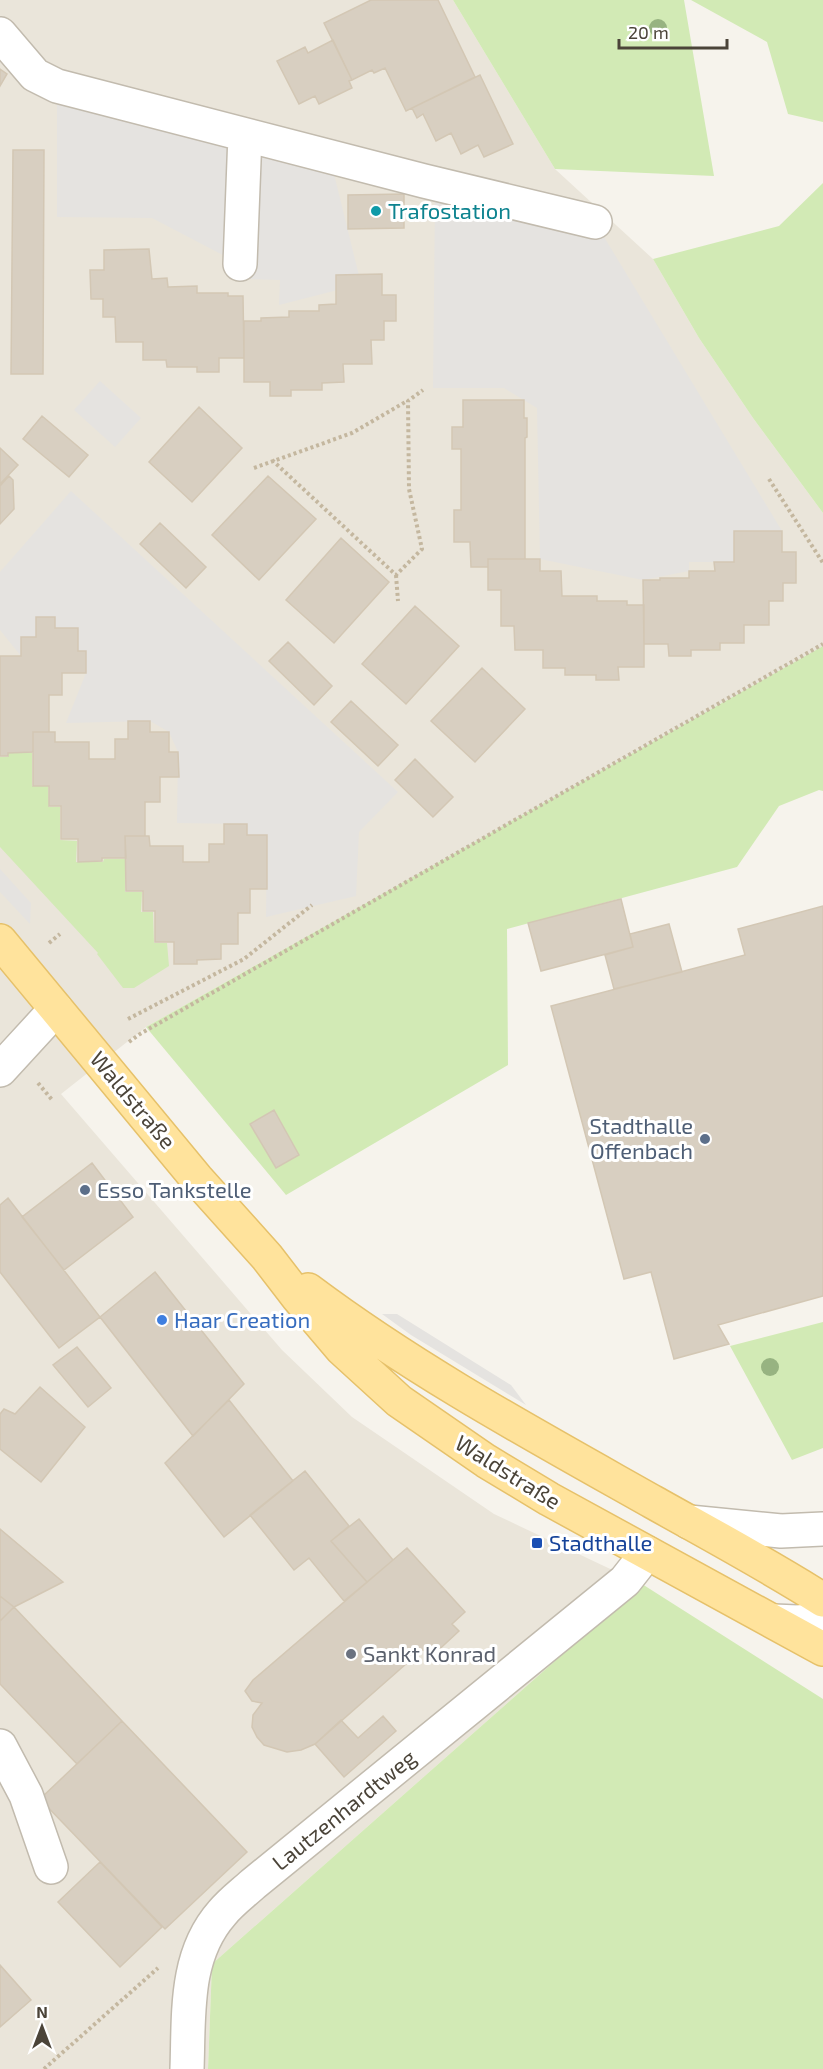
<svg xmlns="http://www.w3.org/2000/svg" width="823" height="2069" font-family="'Exo 2',sans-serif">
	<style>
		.residential { fill: #eae5da }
		.green { fill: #d2eab5 }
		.parking { fill: #e5e3e0 }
		.building { fill: #d8cfc1; stroke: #d3c7b4; stroke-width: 1.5 }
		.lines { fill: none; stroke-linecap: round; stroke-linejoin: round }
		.minor-casing { stroke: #c2bbae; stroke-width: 36 }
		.major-casing { stroke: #e6c16a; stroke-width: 36 }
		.path { stroke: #c4b79f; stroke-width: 4; stroke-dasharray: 3 3; stroke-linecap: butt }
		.minor { stroke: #fff; stroke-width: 33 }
		.major { stroke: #ffe39c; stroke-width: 33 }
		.tree { fill: #97b381 }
		.culture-dot { fill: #0f9aa8; stroke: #fff; stroke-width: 2 }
		.service-dot { fill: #5c6f8a; stroke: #fff; stroke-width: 2 }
		.shop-dot { fill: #3f7fe0; stroke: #fff; stroke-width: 2 }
		.transit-dot { fill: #1a4fb4; stroke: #fff; stroke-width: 2 }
		.worship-dot { fill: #6b7280; stroke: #fff; stroke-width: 2 }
		.labels { text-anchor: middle; stroke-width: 6; stroke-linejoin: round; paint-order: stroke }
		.culture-label { font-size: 22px; fill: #0d838f; stroke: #fff; text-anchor: start }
		.street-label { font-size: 22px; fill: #4b4439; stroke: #fff }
		.service-label { font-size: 22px; fill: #4e5e75; stroke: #fff; text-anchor: end }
		.shop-label { font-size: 22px; fill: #366cbe; stroke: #fff; text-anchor: start }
		.transit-label { font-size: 22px; fill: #164399; stroke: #fff; text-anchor: start }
		.worship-label { font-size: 22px; fill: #5b616d; stroke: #fff; text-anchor: start }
	</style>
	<rect width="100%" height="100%" fill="#f6f3ec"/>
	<path class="residential" d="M0,0H453L555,169L653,259L699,338L753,418L823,513V646L146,1027L61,1094L282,1350L352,1417L494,1514L642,1584L212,1964L208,2069H0Z"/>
	<path class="green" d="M453,0H684L714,176L555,169Z
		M691,0H823V122L788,114L767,42Z
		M823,183V513L753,418L699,338L653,259L779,226Z
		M823,646V791L819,790L779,806L737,867L507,929L508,1065L286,1195L146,1027Z
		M8,753H32V786H48L49,807H60V840L77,841L76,862H103L104,859H125V892H142L141,912H153L154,943H167L169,966L134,988H123L97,954L98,953L0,847V757H8Z
		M823,1322V1448L792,1460L730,1346Z
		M642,1584L823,1699V2069H208L212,1964Z"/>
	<path class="parking" d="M57,86L245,135L240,264L152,218L57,217Z
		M251,146L334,174L361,284L279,305L280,280L245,279Z
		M435,199L595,222L782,531H734V562H689V571L643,580L540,559L537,408L504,388H433Z
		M100,381L141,418L115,447L74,410Z
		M71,491L398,792L359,832L356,896L266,917L267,835H247L246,824L177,823L178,752L169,732L150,721L66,723L86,673V651H78L55,628V617L21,656L0,630V572Z
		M0,869L31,903L30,924L0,892Z
		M382,1314H397L511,1385L526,1405L411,1335Z"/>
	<path class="building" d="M371,0H438L475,77L406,111L385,68L374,73L372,70L352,80L324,23Z
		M333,40L352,80L349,81L352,88L319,104L315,96L299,104L277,61L305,47L308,53Z
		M0,69L7,74L0,86Z
		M480,75L513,144L484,157L478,145L461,154L451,133L436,141L423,114L417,118L412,108Z
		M13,150H44L43,374H11Z
		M404,194V228L348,229V195Z
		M149,249L152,279L167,278L168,287L197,286V293H228V296H243L244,358H219V372H197V367H167L166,360H143V342H116L115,317H103V299H91L90,270H104V250Z
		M382,274V295H396V321H384V340H371L372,364H343L344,382L322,383V390H291V396H270V382H244V321H261V318L289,317V311H319V305L336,304V275Z
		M463,400H524V418H527V437L525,438V559H488V567H471L470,542H454V510H461V449H452V427H463Z
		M199,407L242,448L192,502L149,462Z
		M42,416L88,455L69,477L23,439Z
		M0,448L18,465L0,484Z
		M9,476L13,480L14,509L0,524V486Z
		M268,476L316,519L259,580L212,535Z
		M160,523L206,567L186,588L140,544Z
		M734,531H782V552H796V583H783V601H769V625H744V643H720V650H691V656H669L668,644H644L643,580H660V578H689V571H715L714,562H734Z
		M341,538L389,582L334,643L286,600Z
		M488,559H540V571H561L562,596H597V601H627V605H644V667H618L619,680H596V675H565V668H543V650H515L514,626H501V590H488Z
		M415,606L459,646L406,704L362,664Z
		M36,617H55V628H78V651H86V673H62V695H49V732H33V752L8,753V756H0V656H21V637H36Z
		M288,642L332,686L314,705L269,661Z
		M482,668L525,709L475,762L431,721Z
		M351,701L398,745L378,766L331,722Z
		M128,721H150V732H169V752H178L179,777H160V802H145V836H125L126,858H102V861L78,862V839H61V806H49V786H33V732H55V742H89V759H115V739H128Z
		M415,759L453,797L433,817L395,780Z
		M224,824H247V835H267V889H250V913H238V944H221V959L197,960V964H174V942H155V911H143V891H126L125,836H149L150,846H183V862H209V844H224Z
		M621,899L633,947L541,971L528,923Z
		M823,906V1296L718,1325L729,1344L674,1359L651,1272L624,1279L551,1006L745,955L738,929Z
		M669,924L682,972L614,989L605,955L633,947L630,934Z
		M274,1110L299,1155L276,1168L250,1124Z
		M92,1163L133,1217L64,1270L22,1217Z
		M8,1198L100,1317L59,1348L0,1272V1205Z
		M155,1272L244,1384L193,1436L100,1317Z
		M77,1347L111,1388L88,1407L53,1365Z
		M40,1387L85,1427L41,1482L0,1449V1414L4,1409L15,1414Z
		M229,1400L293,1481L224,1537L165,1463Z
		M305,1471L349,1526L331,1541L367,1582L344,1601L309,1558L294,1570L250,1515Z
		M359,1519L393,1560L367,1582L331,1541Z
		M0,1529L63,1582L14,1607L0,1596Z
		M407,1548L465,1612L452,1624L459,1631L430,1658L423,1649L315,1744L301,1750L287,1752L264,1745L257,1737L252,1727L253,1715L262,1703L252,1701L245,1691L253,1680Z
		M0,1596L14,1607L0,1621Z
		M14,1607L122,1721L77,1764L0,1684V1621Z
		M383,1716L396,1731L344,1777L315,1744L341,1720L358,1738Z
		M122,1721L247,1852L165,1929L40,1799Z
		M100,1862L162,1927L120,1967L58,1902Z
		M0,1965L31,2000L0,2027Z"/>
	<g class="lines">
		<g class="minor-casing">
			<path id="minor" d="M0,34L35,75L57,86L424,181L595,222
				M240,264L245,135
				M0,1070L56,1009
				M689,1522L781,1531L823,1529
				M774,1621L797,1622L823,1620
				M0,1746L26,1795L51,1867
				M187,2069C189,2015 184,1956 222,1913C231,1902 242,1894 253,1884L625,1581L647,1553"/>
		</g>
		<g class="major-casing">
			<path id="major" d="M0,941L197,1179L267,1257L297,1296L342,1349L399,1401L486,1461L549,1499L823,1649
				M308,1290C416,1371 536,1436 653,1502C710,1534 768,1565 823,1600"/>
		</g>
		<path class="path" d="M272,460L396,575L422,549L409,489L408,401L423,390
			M254,468L352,433L407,401
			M769,479L823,563
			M396,575L398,601
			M49,943L60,934
			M128,1019L244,959L312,905
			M129,1042L140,1034L823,644
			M38,1083L53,1101
			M44,2069L158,1968"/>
		<use href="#minor" class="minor"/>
		<use href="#major" class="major"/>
	</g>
	<g class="tree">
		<circle cx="658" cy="28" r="9"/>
		<circle cx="770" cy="1367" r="9"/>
	</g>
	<circle class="culture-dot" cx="376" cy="211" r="6"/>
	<g class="service-dot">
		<circle cx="705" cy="1139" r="6"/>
		<circle cx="85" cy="1190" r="6"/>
	</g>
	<circle class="shop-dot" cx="162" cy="1320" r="6"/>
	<rect class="transit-dot" x="531" y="1537" width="12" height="12" rx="3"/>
	<circle class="worship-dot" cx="351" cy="1654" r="6"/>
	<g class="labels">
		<g class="culture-label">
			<text x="388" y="219">Trafostation</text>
		</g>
		<g class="street-label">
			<text transform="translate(133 1100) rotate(50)" y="8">Waldstraße</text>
			<text transform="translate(508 1472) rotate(32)" y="8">Waldstraße</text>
			<text transform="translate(344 1810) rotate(-39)" y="8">Lautzenhardtweg</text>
		</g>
		<g class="service-label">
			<text x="693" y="1134">Stadthalle<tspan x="693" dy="25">Offenbach</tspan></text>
			<text x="97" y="1198" text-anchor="start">Esso Tankstelle</text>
		</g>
		<g class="shop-label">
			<text x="174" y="1328">Haar Creation</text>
		</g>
		<g class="transit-label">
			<text x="549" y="1551">Stadthalle</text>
		</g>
		<g class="worship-label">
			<text x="363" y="1662">Sankt Konrad</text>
		</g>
	</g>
	<g transform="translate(42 2027)" stroke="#ffffff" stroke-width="4.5" paint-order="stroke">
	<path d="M0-4.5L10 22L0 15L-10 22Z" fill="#4b4439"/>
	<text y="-9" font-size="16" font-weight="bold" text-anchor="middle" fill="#4b4439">N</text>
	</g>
	<path d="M619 39v9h108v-9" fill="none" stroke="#4b4439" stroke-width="3"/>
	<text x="628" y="39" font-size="18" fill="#4b4439" stroke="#ffffff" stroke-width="4.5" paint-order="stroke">20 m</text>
</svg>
